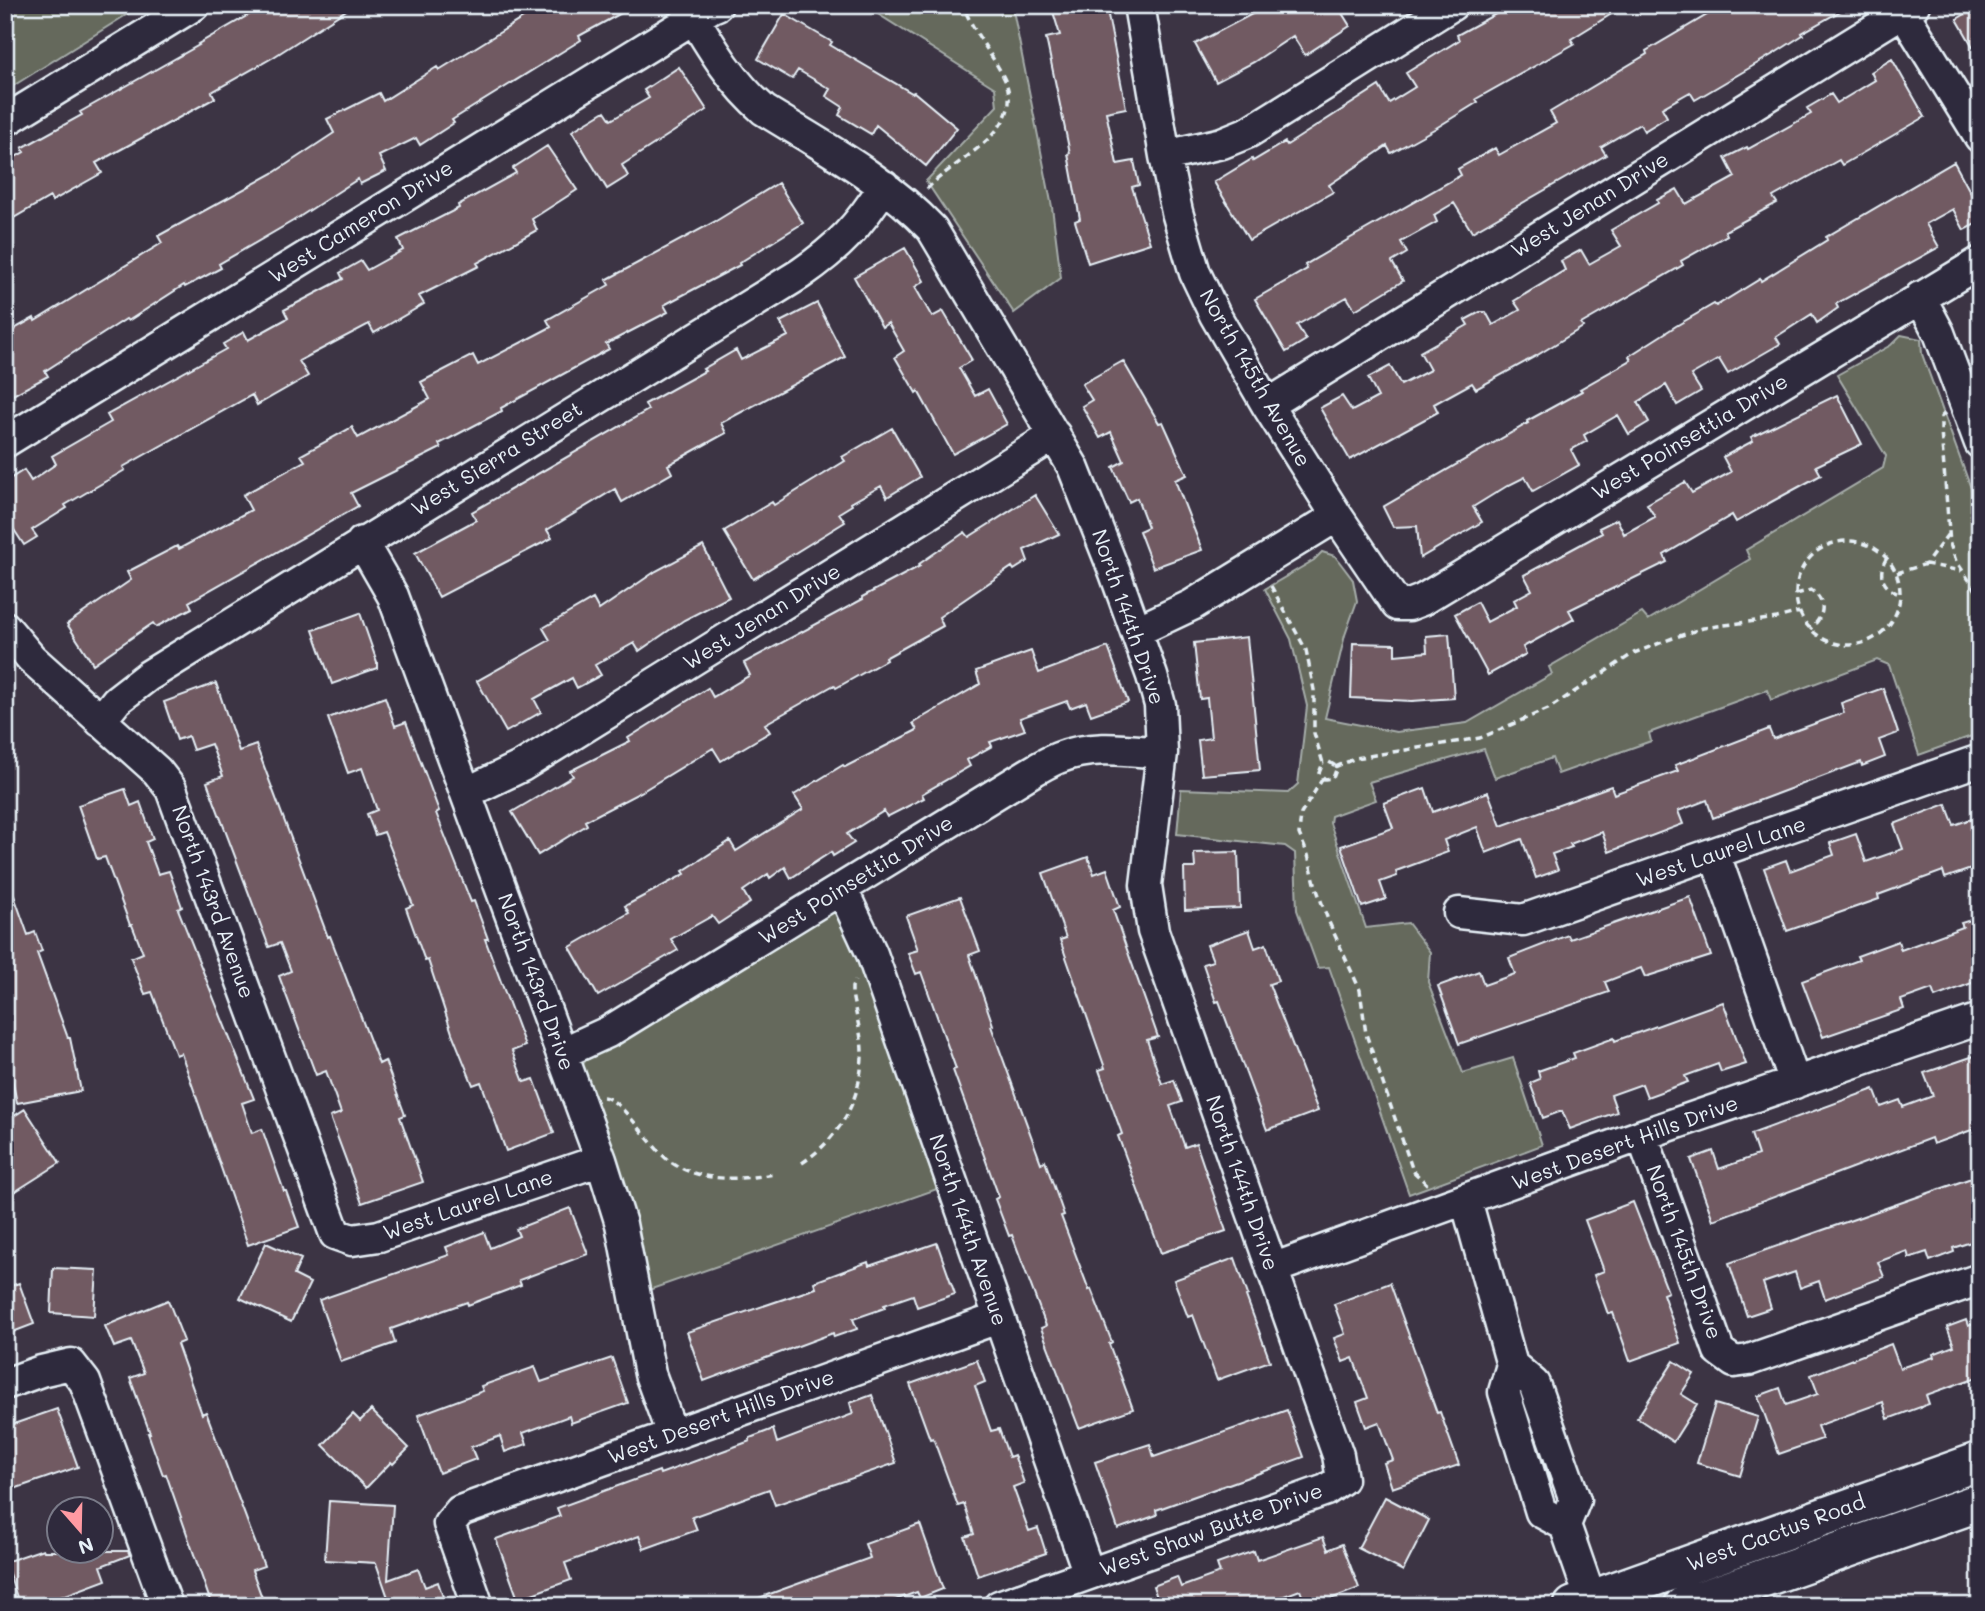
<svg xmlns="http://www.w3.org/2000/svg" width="1985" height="1611" font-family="Mali,sans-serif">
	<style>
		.green { fill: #65695b; stroke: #a6adaa; stroke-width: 2 }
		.building { fill: #715a62; stroke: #e8f1f8; stroke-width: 2 }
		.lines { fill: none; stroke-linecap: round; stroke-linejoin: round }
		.minor-casing { stroke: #e8f1f8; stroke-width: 35 }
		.major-casing { stroke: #e8f1f8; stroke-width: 42 }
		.path { stroke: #e8f1f8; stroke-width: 3.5; stroke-dasharray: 7 5; stroke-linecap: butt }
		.minor { stroke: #2f2a3d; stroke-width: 30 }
		.major { stroke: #2f2a3d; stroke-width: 37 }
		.labels { text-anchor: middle; stroke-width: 5; stroke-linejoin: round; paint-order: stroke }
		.street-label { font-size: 21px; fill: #e8f1f8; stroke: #2f2a3d }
	</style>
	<rect width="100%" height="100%" fill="#3c3444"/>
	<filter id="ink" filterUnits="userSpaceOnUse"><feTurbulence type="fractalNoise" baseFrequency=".0143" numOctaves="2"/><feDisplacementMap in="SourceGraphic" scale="14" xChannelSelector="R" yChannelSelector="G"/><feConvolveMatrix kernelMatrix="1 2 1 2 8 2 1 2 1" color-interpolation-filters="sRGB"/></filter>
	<g filter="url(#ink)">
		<path class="green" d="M5,5H142L5,91Z
			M868,5H1012L1052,207L1061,278L1014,313L926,181L997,106L995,88L870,9Z
			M1901,335L1921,339L1922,354L1980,513V733L1919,755L1889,665L1877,660L1771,700L1767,690L1649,733L1651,741L1558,774L1552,758L1495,778L1484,749L1369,782L1376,800L1331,816L1330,823L1366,928L1408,923L1430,952L1428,982L1463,1073L1513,1058L1542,1145L1409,1194L1329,967L1318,968L1297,910L1295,853L1285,846L1177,834L1181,789L1288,793L1298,784L1307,706L1291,639L1265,589L1314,560L1322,552L1335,556L1353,580L1357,601L1345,635L1325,718L1396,732L1467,723L1552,674L1549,667L1642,613L1648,620L1750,559L1746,550L1883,468L1886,456L1837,375L1891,345Z
			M829,907L847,912L940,1188L649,1290C636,1213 607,1143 579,1070L590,1054Z"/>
		<path class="building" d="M266,5H354L272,58L212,92L215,98L96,163L102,173L52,201L50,197L5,223V163L24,152L22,148L82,115L80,112L199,45L198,44Z
			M544,5H636L579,36L581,40L452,120L454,123L420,145L416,138L379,156L386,171L360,184L358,179L293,221L219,264L221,268L185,287L184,285L128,321L126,319L45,371L48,376L11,396L5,386V334L34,318L35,321L162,243L158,236L275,172L334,133L327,119L379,93L383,101L437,67L439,70Z
			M1051,5H1106L1126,108L1106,112L1117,164L1134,161L1139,185L1132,187L1150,243L1088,263L1075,221L1080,219L1068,154L1070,153L1046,38L1060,35Z
			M1262,5H1337L1350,26L1305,55L1293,36L1254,62L1216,82L1195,44L1254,13L1253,11Z
			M1512,5H1626L1571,39L1574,44L1476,99L1478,102L1436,128L1391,153L1387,146L1329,185L1333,192L1249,240L1214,182L1252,159L1253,161L1285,142L1287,145L1379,86L1389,103L1415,87L1406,73L1459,40L1457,35Z
			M1724,5H1851L1802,33L1803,35L1775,53L1695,100L1690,92L1662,108L1667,117L1644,131L1640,124L1601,147L1606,155L1472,232L1454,203L1434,215L1437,222L1401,242L1407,253L1392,262L1403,281L1355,310L1347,297L1297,325L1306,340L1286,352L1255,299L1307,269L1305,265L1349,239L1461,175L1458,169L1495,148L1499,155L1556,123L1550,112L1647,54L1646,51Z
			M1980,5V59L1957,19Z
			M784,14L832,42L830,45L912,93L914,92L957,128L926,166L876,125L871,134L839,115L843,107L826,96L830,89L798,70L792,79L758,59Z
			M1892,59L1925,117L1842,165L1839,160L1773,197L1777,203L1725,231L1727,235L1681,261L1683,265L1581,324L1583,327L1536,356L1476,389L1472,383L1434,404L1438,412L1350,460L1320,408L1342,396L1352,411L1378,397L1368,378L1390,366L1401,385L1430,370L1420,352L1468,325L1465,320L1480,312H1486L1493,325L1520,310L1514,301L1565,270L1561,261L1581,250L1589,264L1621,246L1611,230L1658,203L1657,200L1677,189L1686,204L1735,177L1725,158L1747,147L1748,149L1811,114L1807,108L1831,94L1837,103L1875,80L1871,72Z
			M679,67L707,110L622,165L628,176L607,189L572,131L605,111L611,120L649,98L644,90Z
			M547,146L577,190L532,219L537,230L477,263L479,266L419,296L424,304L374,333L369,324L299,361L308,376L257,405L252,395L123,467L125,470L65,505L67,508L32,530L37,537L24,545L5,516V482L24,470L31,481L56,464L52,456L111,422L107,415L226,349L223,344L244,332L248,340L288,318L284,310L343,279L340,273L361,261L367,270L403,250L398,239L459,208L458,205L516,173L513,168Z
			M1954,162L1980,210V222L1964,230L1953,209L1926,224L1939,247L1836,304L1838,308L1817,323L1812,314L1776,337L1780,344L1728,374L1719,359L1691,375L1701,391L1677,405L1666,385L1638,402L1649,422L1629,434L1618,415L1584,435L1587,441L1571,450L1579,465L1533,491L1525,477L1507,486L1473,507L1482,522L1420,558L1417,526L1393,527L1383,507L1528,423L1527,421L1582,391L1580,389L1631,360L1629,356L1676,326L1714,304L1716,306L1760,279L1761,281L1827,240L1826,237Z
			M778,183L803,223L739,263L740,265L664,305L668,312L606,344L609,349L501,408L502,411L439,444L441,448L351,493L358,506L189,602L192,608L156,627L153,623L93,664L67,624L131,580L127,572L177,546L179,549L251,510L243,495L305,461L301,455L352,427L358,438L430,399L421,382L473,355L478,365L551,327L547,320L609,285L606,280L716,221Z
			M905,248L924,281L915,287L932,317L943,311L972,360L959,368L975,396L988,389L1007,424L953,454L918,391L916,393L895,357L904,351L888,323L882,327L854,277Z
			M817,303L845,357L721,423L726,433L668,465L672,473L622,502L615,489L547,530L552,538L439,597L415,553L476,520L472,512L648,410L645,404L705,371L703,369L736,350L741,360L788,336L780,322Z
			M1123,361L1159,423L1163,422L1187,475L1175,480L1202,550L1153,568L1139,531L1148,527L1137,498L1129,502L1113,467L1124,461L1111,432L1100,438L1082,406L1092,400L1082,384Z
			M1837,395L1862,444L1816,466L1821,475L1773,501L1736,522L1732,515L1664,555L1667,562L1569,610L1574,619L1523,647L1526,654L1488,675L1455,614L1477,602L1487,622L1517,606L1514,600L1532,590L1524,575L1602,533L1599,528L1617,519L1624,534L1655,517L1647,504L1685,482L1692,493L1731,472L1723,457L1753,441L1751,437Z
			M892,428L920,477L887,497L881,486L851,503L852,505L839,513L845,522L753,579L724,531L772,502L774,505L845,461L842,457Z
			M1035,495L1059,534L1024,550L1028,561L1014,570L1012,567L939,617L943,626L885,658L886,660L836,688L834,685L765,724L770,732L721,761L713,748L641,792L585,821L587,825L538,855L512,812L573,776L570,771L630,741L628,738L708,688L713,697L750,675L744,663L863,599L862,597L920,566L919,564L965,532L969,537Z
			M703,546L729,597L684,620L639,651L634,643L595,665L601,675L577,688L572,678L534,699L541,712L506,732L477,681L550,640L543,628L593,599L599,610L656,571Z
			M360,613L377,662V668L332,684L313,630Z
			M1449,634L1454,698L1412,701L1351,698L1353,643L1395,644V655L1427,652L1426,636Z
			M1247,637L1260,770L1202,775L1198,740L1211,738L1207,698L1200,699L1194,643Z
			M1108,647L1128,702L1091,715L1086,702L1070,708L1067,701L1020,718L1025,730L990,742L992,746L967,760L970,766L922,794L924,798L887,817L884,811L847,834L854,843L833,856L831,852L791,878L785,867L770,878L768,874L743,891L750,903L718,924L712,916L671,939L678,950L598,996L570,947L629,913L625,906L685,874L683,871L730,841L736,851L803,809L794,795L843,765L845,767L917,730L913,723L980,684L976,671L1031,651L1039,673Z
			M216,683L239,751L256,745L328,937L330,936L379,1064L385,1061L405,1115L400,1117L423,1182L362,1203L330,1117L341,1113L326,1071L316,1075L279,976L291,971L280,943L269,947L207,782L223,776L211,744L193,750L188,736L177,740L164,702Z
			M1883,688L1898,733L1879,740L1885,757L1862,766L1861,762L1713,818L1707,800L1678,811L1683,824L1609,852L1602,832L1570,844L1572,847L1552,854L1558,870L1536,878L1522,839L1486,853L1477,827L1444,840L1448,852L1396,871L1397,876L1380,882L1386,899L1362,907L1341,846L1393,828L1384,803L1425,788L1433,812L1488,792L1501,826L1611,786L1614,794L1678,771L1675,765L1769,729L1773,739L1844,713L1841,703Z
			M385,697L395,726L406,722L439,811L436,813L471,902L474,901L488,939H485L525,1046L512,1051L524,1082L534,1079L554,1133L506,1151L481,1082L473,1085L452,1033L428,960L425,961L406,908L413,905L384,832L375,835L367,814L377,810L362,768L348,773L328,718Z
			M125,789L131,806L140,802L153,839L146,842L158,874L169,871L182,907L178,909L254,1099L242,1103L252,1133L262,1129L284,1191H286L299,1227L248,1245L181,1053L176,1055L152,992L145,994L131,958L143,953L132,925H130L105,857L97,859L78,805Z
			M1946,804L1954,825L1971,819L1980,844V866L1945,878L1943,871L1878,895L1879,899L1787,931L1764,868L1786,860L1790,871L1834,855L1830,843L1856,834L1866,862L1903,849L1894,824Z
			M1238,852L1240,908L1185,910L1184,868H1195L1194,853Z
			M1088,857L1094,874L1107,869L1120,907L1113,910L1158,1037L1147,1040L1162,1084L1174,1080L1182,1102L1170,1106L1185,1147L1196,1143L1226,1231L1161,1253L1118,1136L1122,1134L1099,1070L1105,1068L1060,940L1066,938L1043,873Z
			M5,876H7L28,935L35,932L42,951L37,953L68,1038H70L81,1091L17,1103L5,1044Z
			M960,897L980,951L969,955L993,1025L991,1026L1041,1163L1045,1161L1064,1215L1061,1216L1089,1290L1091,1289L1112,1342L1109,1344L1133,1409L1079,1428L1041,1328L1046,1326L1012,1235L1009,1236L995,1199L999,1197L953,1070L956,1069L921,972L916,974L908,953L918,950L906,916Z
			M1690,897L1711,956L1645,977L1641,968L1605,982L1609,992L1459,1044L1438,986L1479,971L1484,985L1515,974L1509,958L1568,935L1570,939Z
			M1980,917V980L1935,997L1932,989L1901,1000L1904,1009L1823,1037L1802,981L1859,960L1857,956L1898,941L1901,950L1963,927L1961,923Z
			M1249,930L1255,948L1266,944L1278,981L1269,984L1318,1111L1267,1130L1219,1001L1216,1002L1203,964L1213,961L1207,945Z
			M1723,1002L1746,1064L1721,1072L1718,1064L1685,1076L1688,1082L1647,1097L1642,1084L1611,1095L1617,1112L1570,1129L1562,1111L1543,1118L1530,1083L1540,1079L1538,1071L1575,1058L1573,1053L1614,1038L1615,1041Z
			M1980,1054V1127L1933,1144L1931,1138L1713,1220L1691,1159L1713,1151L1719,1169L1758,1155L1751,1134L1874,1089L1881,1107L1900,1100L1903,1107L1933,1096L1924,1073Z
			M25,1109L60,1163L5,1198V1122Z
			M1980,1175V1239L1953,1248L1954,1252L1930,1261L1927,1252L1909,1258L1907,1251L1878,1262L1884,1277L1825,1299L1819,1281L1800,1288L1795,1272L1763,1283L1771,1308L1747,1316L1729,1263Z
			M1633,1202L1668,1292L1663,1294L1680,1343L1630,1361L1613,1313L1608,1314L1594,1275L1604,1271L1585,1220Z
			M570,1208L588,1254L519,1280L521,1285L468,1305L467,1302L391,1329L395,1343L341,1362L319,1300L449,1255L446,1247L484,1232L490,1248L519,1236L516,1229Z
			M266,1243L301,1259L294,1275L310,1283L291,1322L240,1298Z
			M937,1243L955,1294L917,1307L913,1295L884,1305L885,1308L853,1319L857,1329L834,1337L833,1333L704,1381L687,1332L816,1288L814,1282L868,1262L869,1266Z
			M1235,1258L1248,1295L1246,1296L1270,1361L1217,1380L1193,1315L1188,1317L1174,1280Z
			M53,1268L97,1270L94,1316L51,1313Z
			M19,1283L34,1324L5,1335V1288Z
			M1390,1283L1437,1413L1440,1412L1459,1465L1392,1488L1384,1463L1393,1460L1379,1422L1366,1427L1357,1402L1368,1398L1353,1358L1343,1362L1334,1338L1345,1334L1334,1304Z
			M168,1300L184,1341L177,1344L202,1414L206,1412L264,1566L252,1570L265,1606H212L166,1474L163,1475L148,1433H150L130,1378L144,1373L131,1341L114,1347L105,1326Z
			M1966,1320L1968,1326L1980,1322V1376L1926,1395L1929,1404L1888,1419L1883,1402L1817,1426L1822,1439L1779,1454L1758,1396L1780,1388L1786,1405L1818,1394L1811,1375L1891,1344L1900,1368L1934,1357L1933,1354L1954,1346L1947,1327Z
			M612,1358L628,1403L571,1423L569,1416L523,1433L527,1444L505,1452L500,1436L471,1447L476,1459L439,1473L418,1415L483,1391L481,1386L535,1367L541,1382Z
			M977,1360L985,1382L975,1386L991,1431L999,1429L1009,1457L1014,1455L1024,1483L1013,1487L1029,1531L1038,1528L1046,1553L978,1576L965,1537L974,1534L964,1504L958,1506L933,1438L930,1439L910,1384Z
			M1674,1361L1694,1374L1681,1394L1697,1404L1673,1442L1637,1418Z
			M872,1395L896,1463L775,1505L769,1489L692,1517L697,1530L644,1549L639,1536L565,1563L571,1580L518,1599L496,1539L560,1516L557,1508L659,1471L660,1474L750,1441V1438L773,1429L777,1443L853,1414L850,1403Z
			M1715,1404L1758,1417L1740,1476L1697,1463Z
			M57,1409L78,1467L5,1492V1427Z
			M371,1410L409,1448L393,1464L391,1462L366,1488L323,1445L353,1414L360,1421Z
			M1287,1410L1304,1457L1156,1510L1157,1515L1118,1529L1095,1462L1150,1444L1154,1457Z
			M1385,1497L1429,1520L1403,1571L1358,1548Z
			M329,1501L393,1505L388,1580L418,1569L425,1587L438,1582L446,1606H391L376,1563L325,1560Z
			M920,1524L943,1589L920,1598L917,1592L879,1606H742V1604L870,1558L865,1544Z
			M1323,1537L1328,1550L1342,1544L1359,1588L1313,1606H1306L1300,1590L1270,1601L1272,1606H1160L1153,1586L1177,1577L1181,1587L1220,1573L1217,1564L1254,1551L1257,1560Z
			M43,1549L44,1551H128L130,1555L101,1566L106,1580L60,1597L64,1606H45L42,1598L20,1606L5,1562Z"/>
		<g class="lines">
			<g class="minor-casing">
				<path id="minor" d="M686,5C709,43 730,81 764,110C822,146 885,179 932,229L1073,467L1115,573L1152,676L1160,705L1162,753L1146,885L1153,931L1338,1455L1342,1479L1326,1490L999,1606
					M1139,5L1165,156L1177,212L1195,273L1215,315L1267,405L1337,516L1397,605H1409L1422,600L1980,262
					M1903,12L1980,137
					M5,121L194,5
					M1165,156L1222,143L1249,132L1452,5
					M1920,297L1939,333L1980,443
					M1267,405L1914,5
					M5,442L712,7L717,5
					M362,542L393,596L601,1160L621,1224L650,1374L672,1434
					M5,627L31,658L157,771L171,789L335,1234L352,1240L379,1236L601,1160
					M1137,631L1192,605L1337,516
					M100,721L117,700L148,676L800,274C839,247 858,227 884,186
					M466,793L522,766L1055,435
					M1715,855L1795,1083
					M842,889L872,954L1089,1574
					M1459,913L1523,920L1980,760
					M562,1053L608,1032L1028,774C1038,768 1048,762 1058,758C1092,744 1127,750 1162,753
					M1642,1135L1719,1351L1734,1362L1749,1360L1980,1279
					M1466,1200L1512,1365L1534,1384L1575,1500L1565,1525
					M1272,1269L1642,1135L1980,1019
					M1512,1365L1504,1392L1541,1512L1565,1525L1593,1606
					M5,1384L41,1371L71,1364L85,1382L167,1606
					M478,1606L449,1524L460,1511L998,1318"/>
			</g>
			<g class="major-casing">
				<path id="major" d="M1573,1606L1980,1461
					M1683,1606L1980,1502"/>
			</g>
			<path class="path" d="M927,189C956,157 1031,130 1003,76C990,51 973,32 963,5
				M1945,413L1941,417V431L1950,544L1956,561L1980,596
				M1948,534L1926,564L1961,571
				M1796 593a52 52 0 1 1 104 0a52 52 0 1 1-104 0Z
				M1887,558C1876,573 1883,589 1900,594
				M1897,573L1926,564
				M1271,586L1306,650L1314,690V733L1323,763L1319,773L1325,779L1333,778L1336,770L1334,765L1329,762L1323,763
				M1796,594L1811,590C1828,602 1824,617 1810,629
				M1335,767L1356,758L1480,738L1548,709L1634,653L1673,638L1703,628L1777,618L1799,612
				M1323,778L1301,814L1299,834L1308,855L1316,887L1328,920L1360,990L1366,1034L1413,1171L1429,1186
				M603,1097C621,1098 650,1146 668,1160C699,1183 739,1180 774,1174
				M802,1163C840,1138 862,1098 862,1053C862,1033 855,1013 852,993V987L855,981"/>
			<use href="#minor" class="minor"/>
			<use href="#major" class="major"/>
		</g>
	</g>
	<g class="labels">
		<g class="street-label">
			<text transform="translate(1590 205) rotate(-32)" y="7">West Jenan Drive</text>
			<text transform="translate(361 222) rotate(-32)" y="7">West Cameron Drive</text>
			<text transform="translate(1255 378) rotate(60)" y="7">North 145th Avenue</text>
			<text transform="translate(1690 437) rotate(-31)" y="7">West Poinsettia Drive</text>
			<text transform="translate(497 459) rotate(-32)" y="7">West Sierra Street</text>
			<text transform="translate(762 617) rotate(-32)" y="7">West Jenan Drive</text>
			<text transform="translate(1128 617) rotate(71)" y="7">North 144th Drive</text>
			<text transform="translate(1721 852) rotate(-19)" y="7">West Laurel Lane</text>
			<text transform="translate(856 880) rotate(-32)" y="7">West Poinsettia Drive</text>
			<text transform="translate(213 902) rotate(70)" y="7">North 143rd Avenue</text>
			<text transform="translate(536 982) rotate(70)" y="7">North 143rd Drive</text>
			<text transform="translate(1625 1143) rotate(-20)" y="7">West Desert Hills Drive</text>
			<text transform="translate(1242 1183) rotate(71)" y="7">North 144th Drive</text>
			<text transform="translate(468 1205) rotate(-19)" y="7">West Laurel Lane</text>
			<text transform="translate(968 1230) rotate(71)" y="7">North 144th Avenue</text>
			<text transform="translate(1684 1252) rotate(70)" y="7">North 145th Drive</text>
			<text transform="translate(721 1417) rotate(-20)" y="7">West Desert Hills Drive</text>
			<text transform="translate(1211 1530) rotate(-20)" y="7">West Shaw Butte Drive</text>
			<text transform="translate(1776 1533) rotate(-20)" y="7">West Cactus Road</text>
		</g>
	</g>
	<rect width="1985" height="1611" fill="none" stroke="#2f2a3d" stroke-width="28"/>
	<rect x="14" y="14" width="1957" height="1583" fill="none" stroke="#e8f1f8" stroke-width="2.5" filter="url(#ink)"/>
	<g transform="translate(80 1530) rotate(160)"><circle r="33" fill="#2f2a3d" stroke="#797a88" stroke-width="2"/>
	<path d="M0-5L12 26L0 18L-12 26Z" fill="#ff9aa2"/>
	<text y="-10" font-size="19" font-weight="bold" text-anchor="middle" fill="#e8f1f8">N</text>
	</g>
</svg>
